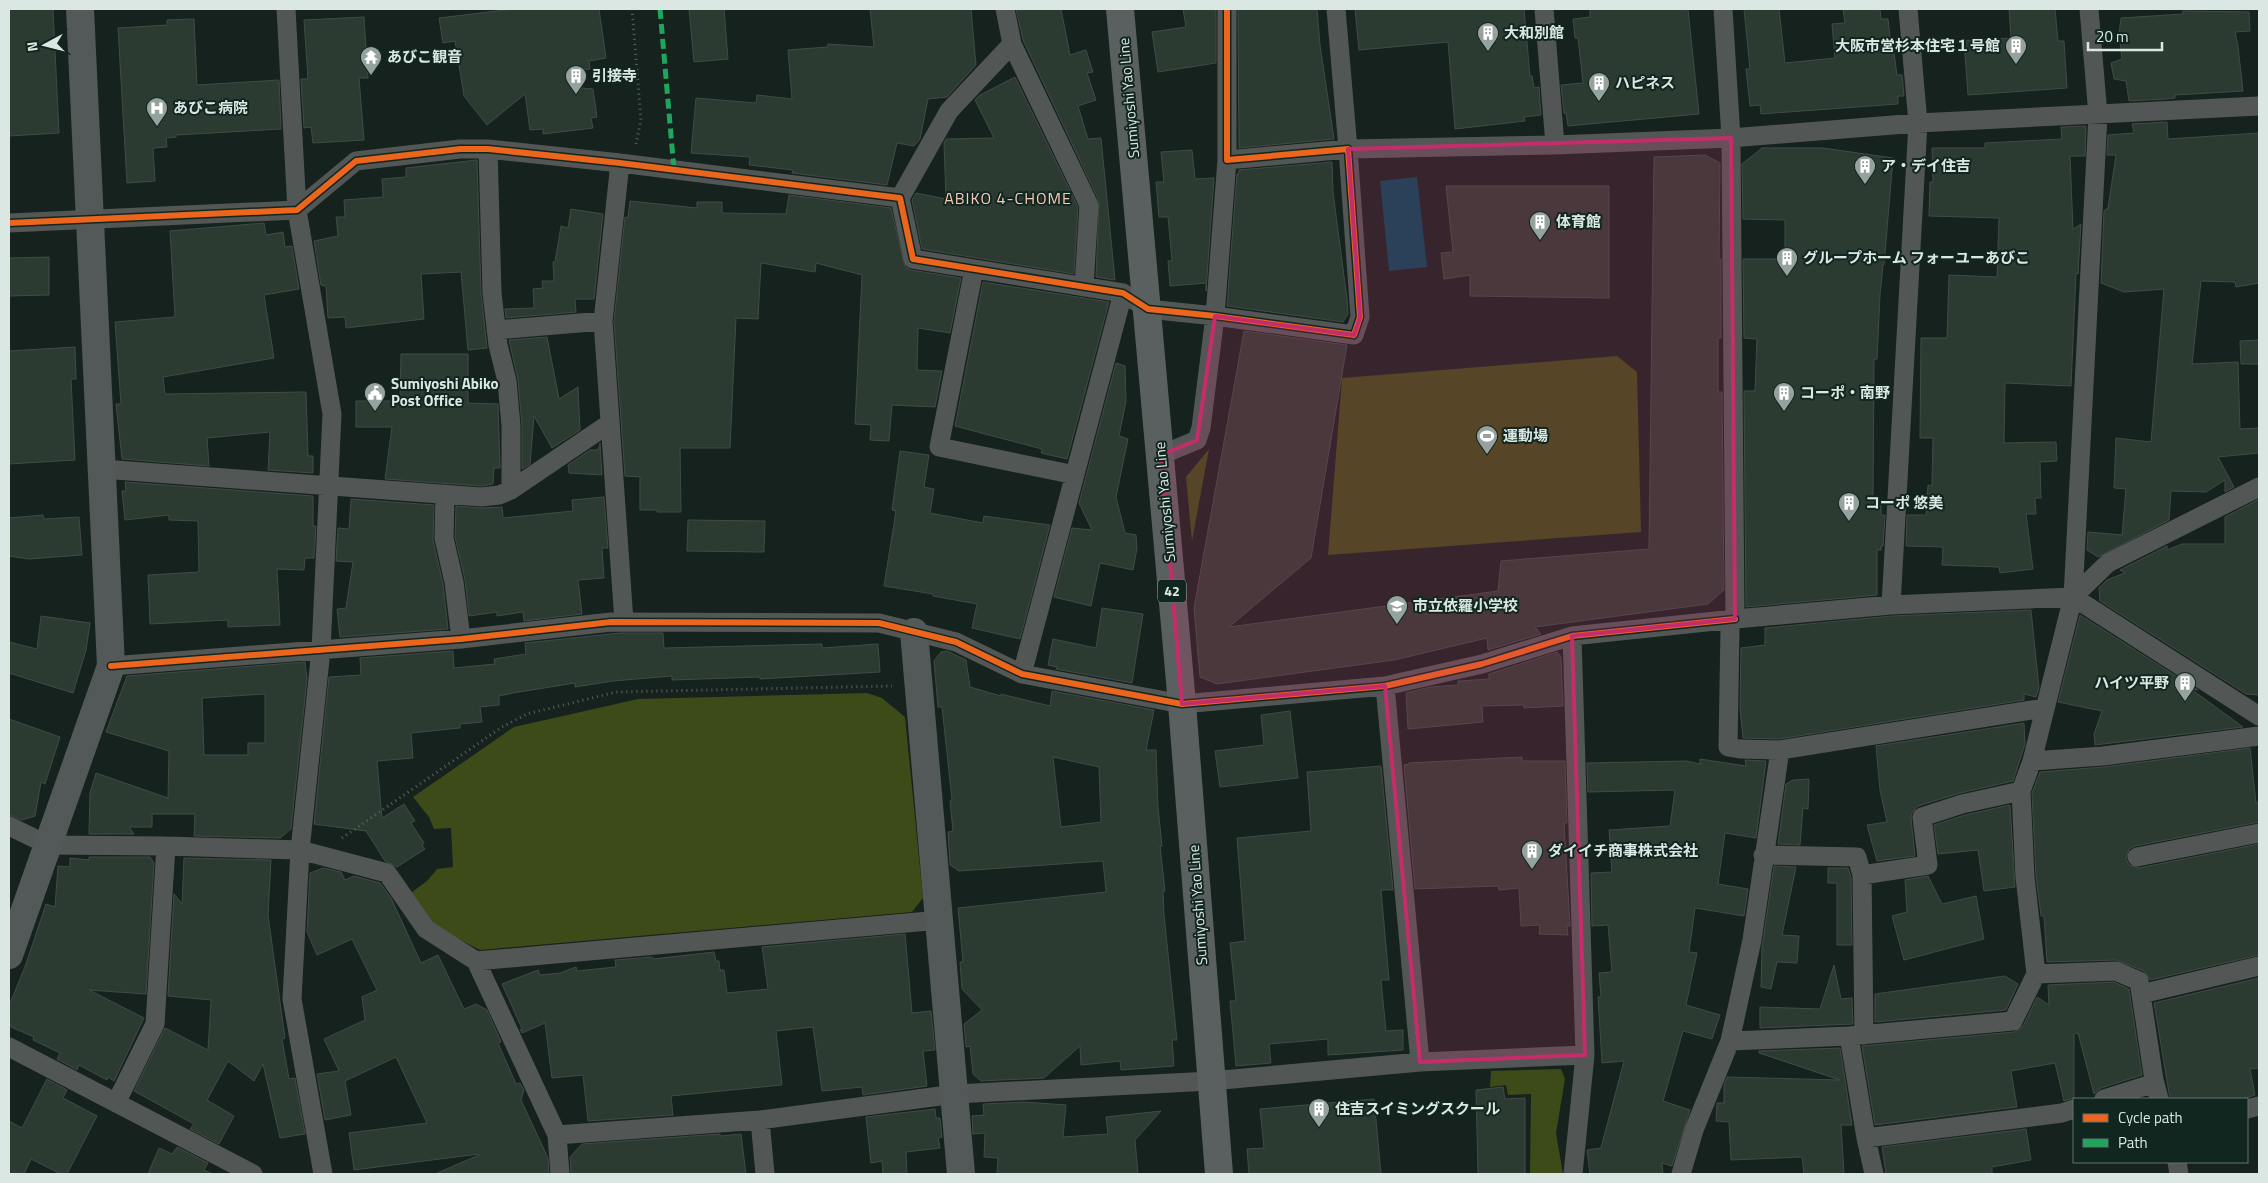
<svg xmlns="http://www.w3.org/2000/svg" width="2268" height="1183" font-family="'Titillium Web','Noto Sans JP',sans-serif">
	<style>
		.green { fill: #3c4b18 }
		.water { fill: #064555 }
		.building { fill: #2c3b32; stroke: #424a46; fill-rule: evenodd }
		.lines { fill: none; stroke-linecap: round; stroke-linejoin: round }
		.path { stroke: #5b605f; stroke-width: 3; stroke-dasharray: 1 4; stroke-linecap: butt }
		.street { stroke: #525756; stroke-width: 19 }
		.secondary { stroke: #525958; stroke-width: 28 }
		.primary { stroke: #5a605f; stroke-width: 28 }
		.quiet { stroke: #20a55d; stroke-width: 5; stroke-dasharray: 10 5; stroke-linecap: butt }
		.cycleway-casing { stroke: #122620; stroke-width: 9 }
		.cycleway { stroke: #eb651d; stroke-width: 6 }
		.marked { fill: #c42d69; fill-opacity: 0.2; stroke: #c42d69; stroke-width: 4; stroke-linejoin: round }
		.labels { text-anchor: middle; stroke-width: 4; stroke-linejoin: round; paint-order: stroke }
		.shield { fill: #122620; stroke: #9fada8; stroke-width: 1 }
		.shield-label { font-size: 14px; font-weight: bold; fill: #dbe7e3 }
		.poi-label { font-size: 15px; font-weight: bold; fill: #dbe7e3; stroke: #122620; text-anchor: start }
		.street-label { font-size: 15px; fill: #dbe7e3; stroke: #122620 }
		.neighbourhood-label { font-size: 16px; letter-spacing: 1px; fill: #f8cbb5; stroke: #122620 }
	</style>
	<rect width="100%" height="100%" fill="#16221e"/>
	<path class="green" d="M1617,356L1637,372L1641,532L1328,555L1342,378Z
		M1209,449L1192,541L1186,477Z
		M867,693L882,698L905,717L923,898L912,912L480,950L432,925L412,892L427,881L437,869L453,867L451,828L434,829L429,817L413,797L514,727L638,699Z
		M1561,1069L1565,1079L1556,1133L1563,1174H1530L1531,1094L1508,1095L1506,1085L1490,1087L1491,1071Z"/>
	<path class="water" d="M1417,177L1427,267L1389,271L1380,181Z"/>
	<path class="building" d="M9,9H53L59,133L9,136Z
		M513,9H599L606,58L589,61L590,69L570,71V87L593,89L597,117L591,118L593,128L543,134V129L530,130L525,94L487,125L464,96L455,41L443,43L439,18Z
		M689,9H724L728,59L694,62Z
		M870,9H971L976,65L947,97L928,99L920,139L914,146L897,143L887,185L792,173L793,170L749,165L750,157L691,153L696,98L756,103L757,95L792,99L788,50L827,47L828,44L874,47Z
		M1016,9H1061L1070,55L1086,50L1093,72L1087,73L1096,100L1078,106L1088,139L1101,138L1115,280L1096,277L1099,201L1023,40Z
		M1183,9H1216V63L1158,72L1152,32L1186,27Z
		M1238,9H1317L1320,45L1334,139L1239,148Z
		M1355,9H1524L1530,76H1532L1534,88L1539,87L1541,115L1524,117L1525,121L1455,129L1448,42L1359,50Z
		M1590,9H1688L1699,114L1568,126L1566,113H1564L1561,85L1583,83L1578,38H1575L1573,19L1590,17Z
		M1744,9H1779L1785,63L1835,58L1832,24L1845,23L1843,9H1880L1881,19H1888L1891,46H1893L1897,75H1902L1904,96H1898V104L1761,114L1760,105L1750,106L1746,69H1750Z
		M2009,9H2055L2058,41H2064L2067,88L1968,95L1964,41L2011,38Z
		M2183,11L2249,12L2250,31L2235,32L2238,46L2243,91L2175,95V98L2166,99L2129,101L2126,81L2114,79L2111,63L2122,59L2119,33L2121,18L2183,14Z
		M364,17L368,78H359L364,140L313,143L311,127L304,128L301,79H308L304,20Z
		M194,19L197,85L279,80L281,129L176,135V137L166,138L167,147L153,148L155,181L127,183L118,28L167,25V20Z
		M1015,77L1078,207L1074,274L922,249L912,200L916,193L946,199L944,143L946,139L994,138L975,100L980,95Z
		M2167,122L2168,139L2259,133V283L2236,287L2235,282L2201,281L2192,364L2238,362L2240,429L2259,428V453L2218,457L2234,487L2225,492V480L2206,492L2171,491L2169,520L2098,557L2087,550L2088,532L2122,535L2126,489L2114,488L2116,438L2151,442L2164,289L2124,292L2101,283L2104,211L2108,208L2116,155H2107L2108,135L2134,133L2132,124Z
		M2086,126L2085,156H2070L2073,229L2081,224L2078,274L2076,273L2071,386L2005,383L2004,443L2056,442L2057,461L2040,462L2041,498H2035L2036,514H2026L2033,569L2000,573L1999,567L1942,565L1943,547L1906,546L1907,515H1926L1928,485L1932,486L1933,438H1920L1921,338H1947L1949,275L1997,277L1999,218L1929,216L1930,182H1933L1932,148H1985V143L2062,139L2061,127Z
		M1762,148H1823L1893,158L1884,265H1883L1880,295L1877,359H1874L1873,501H1881V515H1885L1883,546H1881V550H1877V595L1746,607L1744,391H1755L1757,339L1744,338L1743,259H1785V220L1743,219L1742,164Z
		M1192,150L1195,179L1214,178L1206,291V283L1170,286L1168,261H1172L1168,217H1159L1156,182H1164L1161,152Z
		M1705,155L1720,163L1719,259H1721V338H1718V392H1722L1724,590L1708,604L1535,627L1541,634L1488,650L1487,638L1394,660L1217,684L1200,677L1194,608L1244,331L1347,345L1311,558L1229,627L1498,591L1501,561L1649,549L1654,157Z
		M477,160L481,293L487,348L468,350L461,272L421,274L424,319L346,328L345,317L328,318L326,286L321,285L314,241L338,236L336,217H345L344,200L383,197L382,179L406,177V168Z
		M1332,162L1333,192L1347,299L1348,314L1343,322L1227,306L1237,174H1239V170Z
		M1446,186H1609V298L1470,296V275L1444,279L1441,253L1453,252Z
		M789,195L891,208L905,267L911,270L961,278L950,333L918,328L917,370L942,371L935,407L892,405L889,441L870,440L871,425L855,424L862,275L816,263L815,272L761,263L758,319L736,318L730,448H680L681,512H657V510H640V477L625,476L614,321L625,217L628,218L630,201L697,208V202H722V213L786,214Z
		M571,209L603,214L594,299H575L576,312L506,318L505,309L534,308L533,289L543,288L542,281H554L553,262H555L561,226L568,228Z
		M264,223L266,235L283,232L285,247L292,246L299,289L264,295L274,358L163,377L165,394L306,392L308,456H313V473L268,470L270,432L207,438L209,466L122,459L116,404H121L115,322L175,317L170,231Z
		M49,257V295L9,296V258Z
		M983,282L1109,302L1067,459L1041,453L1042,449L955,426Z
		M547,337L559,399L578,387L580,430L552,448L534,416L530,464L522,469V425L518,380L509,340Z
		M2259,340V364H2241L2240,341Z
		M75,347L76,379H71L75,460L9,464V351Z
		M401,354H468V403L498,404L500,468H494L493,484L481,486L385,479L392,427H356V401H400Z
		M1116,363L1125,366L1126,401L1119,436L1128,439L1116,497L1125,533L1136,535L1137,548L1133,570L1100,563L1091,606L1054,597L1072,528L1092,530L1079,503Z
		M600,443L602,475L569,473L568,465L590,450H598Z
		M900,451L929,455L924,487L934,489L930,513L983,523L984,516L1050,525L1020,639L972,628L977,604L933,596V594L884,586L896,511L892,510Z
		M125,482L313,496V526H316L314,558H305L304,570L277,569L280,625L228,627V620L150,624L148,575L199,572L198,521L169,520V515L125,520L122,491H126Z
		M604,497L608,548H602L604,578L578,580L582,614L524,621L523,612L497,616V612L469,616L465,580L455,537L456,506L480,508L502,507L503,518L573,511L572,500Z
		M351,499L434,505L433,540L443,584L448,629L340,637L337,609L346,608L353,562L336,561L338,528L349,529Z
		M2259,499V695L2246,694L2100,601L2099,588L2107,580L2125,573L2120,570L2167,546V550L2182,544H2225V517Z
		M43,515L44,519L79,517L82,555L29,559L9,556V518Z
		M688,520L765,521L764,552L687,551Z
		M1102,608L1143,614L1132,683L1056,669L1057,667L1048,665L1053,639L1096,648Z
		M2031,610L2039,688L2036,697L2024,694V700L1779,739L1743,738L1740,709L1741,648L1765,645V628L1892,616Z
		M2080,615L2198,690L2191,689L2243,727L2095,745L2094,734L2102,711L2058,702Z
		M41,616L90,623L86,650L73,693L9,673V642L37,649Z
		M620,633H663L664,648L822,644V648L878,644L880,672L760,679V677L672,680V676L613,681L575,687V683L513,693L499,696V705L480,707L482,722L460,724V728L411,733L413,758L377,761L382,818L404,804L415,821L411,823L424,843L422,845L425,849L397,867L385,861L366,831L314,824L329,677L361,675L360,658L453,651L454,668L495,664L494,659L526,654L525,643Z
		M947,651L966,660L970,687L1001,696V694L1050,706L1052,691L1154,710L1146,750H1156L1158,807L1162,846H1160L1165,891H1163L1164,915L1177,1040H1172L1174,1066L1121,1070L1120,1061L1081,1065L1080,1046L1044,1078L981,1081L973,1074L970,1046L966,1047L964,1024L982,1010L962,989L960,962H963L958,908L1106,892L1103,861L959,871L950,865L948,832L953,831L950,801L952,800L942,707H938L934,661L941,652ZM1053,757L1099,767L1101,822L1061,827Z
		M1557,652L1561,657L1563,706L1524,708V705L1482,706L1483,722L1408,729L1406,693L1430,687L1458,685V681H1460L1489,679V674Z
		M305,662L307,679L291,829L280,838L194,836L195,814H152V827H129L134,834H89L90,793L96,773L168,798L169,751L106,732L127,676ZM265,694V743H248V755H204L202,698Z
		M1290,711L1298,778L1220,787L1215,751L1264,745L1261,715Z
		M9,719L60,737L45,784L41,782L35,816L22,820L9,815Z
		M2024,723L2025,744L2013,781L1960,793L1918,806L1912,813L1911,818L1915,856L1877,861L1867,825L1887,822L1880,790L1876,746Z
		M2250,748L2256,803L2259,802V822L2135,846L2129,849L2126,859L2129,865L2139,868L2259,844V955L2150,980L2144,971L2116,960L2047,962L2044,916H2041L2036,876L2032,793L2040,772L2104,767Z
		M1522,757V761H1565L1567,823H1564L1570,926H1567L1568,935L1539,934L1540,925L1521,926L1519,888L1499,890L1498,886L1415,889L1404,765L1409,764V763Z
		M1700,759L1746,766L1745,760L1766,761L1756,838L1725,833L1718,884L1748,889L1744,916L1695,908L1689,952L1697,953L1686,1005L1720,1015L1712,1039L1683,1031L1663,1101L1690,1110L1672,1166L1662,1163L1663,1174H1590L1587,1150L1601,1148L1624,1061L1602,1063L1598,997H1601L1599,973L1612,972L1608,925L1592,926L1591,873L1612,872L1609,830L1670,826L1675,790L1588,792L1587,763L1686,761L1700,764Z
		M1381,766L1393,890H1381L1389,980H1381L1386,1031L1403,1030V1050L1328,1055V1039L1269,1044L1271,1063L1236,1066L1230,1001H1236L1230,943L1245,941L1237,838L1311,831L1307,772Z
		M1809,779L1808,809L1803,808L1800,845L1778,844L1786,784L1793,780Z
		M2010,805L2015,887L1984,891L1978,850L1938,854L1934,825L1965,815Z
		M89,857H150L154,863L146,994L89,990L144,1018L114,1081L108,1077L107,1080L79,1065L77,1070L57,1059L60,1053L33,1040L34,1037L11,1027L9,1020V1006L26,964L46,904L55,907L58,866L70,867V858L89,860Z
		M184,858L271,860L268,915L285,1038L282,1039L289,1079L295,1078L305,1134L280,1138L263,1064L254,1081L228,1061L207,1100L234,1116L219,1144L190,1129L194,1124L134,1091L165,1028L208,1050L211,1000L168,996L174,894L182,904Z
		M1774,866L1796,867L1782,935L1799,936L1797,963L1777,962L1771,989L1761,987L1762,947Z
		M323,868L341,872L345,880L354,876L380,883L391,898L421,963L438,955L464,1009L476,1004L487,1010L501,1042L498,1043L516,1084L520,1083L524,1090L521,1100L548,1158L549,1174H435L479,1155V1154L354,1170L349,1133L427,1123L396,1057L345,1081L351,1115L325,1120L317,1074L339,1071L324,1039L365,1020L362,997L377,990L352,939L317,955L307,932L310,873Z
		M1828,868H1848L1851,877L1852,945H1837V883H1828Z
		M1928,876L1942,904L1976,896L1984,939L1904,960L1892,916L1907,912L1905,880Z
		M905,934L912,1013L931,1011L935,1050L923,1051L927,1086L863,1095L862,1087L822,1091L813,1027L776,1031L782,1085L671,1096L673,1115L588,1121L583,1075L552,1078L545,1023L522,1033L520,1029L523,1031L502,984L538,970L540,975L560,973L576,967L577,971L616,967L615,960L652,957L653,959L714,952L716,961H719L720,970H724L727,993L768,989L762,947Z
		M1834,965L1841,999L1852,998L1853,1024L1760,1028V1007L1820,1009Z
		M2005,976L2018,984L2006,1010L1875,1022V994Z
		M2259,978V1068L2250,1069L2255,1095L2242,1099H2170L2154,1003Z
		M2114,982L2129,989L2142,1075L2101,1088L2094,1094L2078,1033L2074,1034V1098L2064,1101L2055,1063L2011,1071L2017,1107L1875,1125L1862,1046L2014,1032L2023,1026L2037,997L2049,1005L2048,985Z
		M1840,1048L1852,1125H1841L1844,1174H1804L1802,1157L1731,1160L1729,1122L1716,1121L1717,1103H1724V1085L1727,1077L1840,1080L1759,1053V1051Z
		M47,1079L67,1090L63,1098L97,1116L67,1174H61L31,1159L24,1174H9V1121L22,1128Z
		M1503,1087L1505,1099L1525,1098V1174H1478L1476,1090Z
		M1374,1099L1381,1174H1249L1247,1149L1264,1148L1260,1109Z
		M1024,1102L1066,1105L1063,1137L1108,1134L1106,1117L1161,1111L1135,1140L1138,1174H997L998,1158L984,1157L985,1133L973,1134L972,1116L984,1115L983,1104Z
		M935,1109L936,1118H940L942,1137L938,1138L940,1148L906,1152L907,1174H883L882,1161L871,1163L866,1117Z
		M2026,1129L2031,1160L1992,1167V1174H1886L1882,1147Z
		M720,1134V1136L741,1134L746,1174H571L570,1157L582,1144Z
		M177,1147L208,1163L204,1170L213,1174H148L159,1148L172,1154Z"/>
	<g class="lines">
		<path class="path" d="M632,9L641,120L636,144
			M342,838L502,727L527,714L616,692L892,686"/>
		<path class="street" d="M286,9L297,210L332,414L321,650L300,850L292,999L323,1174
			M1005,9L1012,44L1089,205L1084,287
			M1336,9L1348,149L1555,145L1731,138L1918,123L2259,106
			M1544,9L1555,145
			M1723,9L1731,138L1735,619L1891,605L2073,597L2259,716
			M488,149L492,293L498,345L507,381L511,426V490
			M620,163L603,321L624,622
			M900,198L949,111L1012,44
			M9,223L297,210L356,161L460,149H488L620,163L900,198L913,259L1123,293L1148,309L1215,316L1354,335L1360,317L1348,149L1227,160V9
			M974,269L939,447L1075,475
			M496,330L603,321
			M1161,455L1197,440L1201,428L1215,316L1227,160
			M102,469L481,497L499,495L511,490L610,423
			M445,494L444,538L454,582L461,639
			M2073,597L2108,563L2259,487
			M1891,605L1918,123L1908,9
			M1735,619L1730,627L1728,747L1740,749L1780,750L2045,708
			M111,666L461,639L611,622L879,623L956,642L1022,674L1182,704L1385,686L1482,664L1572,636L1735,619
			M1022,674L1123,293
			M1385,686L1420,1062
			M2032,761L2103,756L2259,736
			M9,826L48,845L166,846L300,850L387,873L426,929L476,961L940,920
			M1763,855L1857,857L1862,875L1928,865L1922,817L1962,804L2021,791
			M2137,857L2259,833
			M1862,875L1864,1035
			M476,961L557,1135L560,1174
			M2036,974L2116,971L2139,981L2154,1080L2159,1099
			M2141,994L2259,966
			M1849,1036L2013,1021L2036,974L2025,877L2021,791L2032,761L2073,597L2098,115L2089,9
			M1730,1041L1849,1036L1866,1138L1874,1174
			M9,1047L253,1174
			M2104,1099L2155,1083
			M116,1103L155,1024L166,846
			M2247,1109L2259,1106
			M760,1120L765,1174
			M557,1135L760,1120L955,1094L1211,1081L1420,1062L1585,1055L1572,636
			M1866,1138L2062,1113L2074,1109
			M2177,1162L2179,1174
			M1573,1174L1585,1055
			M1681,1174L1694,1130L1730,1041L1752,940L1780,750"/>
		<path class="secondary" d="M914,632L961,1174
			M9,955L111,666L80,9"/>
		<path class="primary" d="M1120,9L1182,704L1219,1174"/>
		<path class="quiet" d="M660,9L674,170"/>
		<g class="cycleway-casing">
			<path id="cycleway" d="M9,223L297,210L356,161L460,149H488L620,163L900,198L913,259L1123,293L1148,309L1215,316L1354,335L1360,317L1348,149L1227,160V9
				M111,666L461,639L611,622L879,623L956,642L1022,674L1182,704L1385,686L1482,664L1572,636L1735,619"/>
		</g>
		<use href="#cycleway" class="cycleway"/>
	</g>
	<path class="marked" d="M1731,138L1735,619L1572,636L1585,1055L1420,1062L1385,686L1182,704L1161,455L1197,440L1215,316L1354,335L1360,317L1348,149Z"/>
	<defs>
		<g id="building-pin" transform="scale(1.125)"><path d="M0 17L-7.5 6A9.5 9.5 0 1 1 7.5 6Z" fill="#96a29e" stroke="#122620"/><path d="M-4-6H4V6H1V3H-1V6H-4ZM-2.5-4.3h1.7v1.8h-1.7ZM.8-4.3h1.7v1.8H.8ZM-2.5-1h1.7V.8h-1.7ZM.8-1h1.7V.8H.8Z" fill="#fff"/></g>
		<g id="temple-pin" transform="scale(1.125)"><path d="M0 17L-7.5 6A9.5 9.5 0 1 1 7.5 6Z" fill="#96a29e" stroke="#122620"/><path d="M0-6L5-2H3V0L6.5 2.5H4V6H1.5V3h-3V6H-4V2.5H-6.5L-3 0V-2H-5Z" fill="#fff"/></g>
		<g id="hospital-pin" transform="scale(1.125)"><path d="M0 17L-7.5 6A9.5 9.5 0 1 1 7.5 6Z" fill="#96a29e" stroke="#122620"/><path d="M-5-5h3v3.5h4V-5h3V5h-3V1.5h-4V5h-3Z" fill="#fff"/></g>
		<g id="civic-pin" transform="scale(1.125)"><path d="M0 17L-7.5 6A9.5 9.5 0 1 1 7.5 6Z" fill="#96a29e" stroke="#122620"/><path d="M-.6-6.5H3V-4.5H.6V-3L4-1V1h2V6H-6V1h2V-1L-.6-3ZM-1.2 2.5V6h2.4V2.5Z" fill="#fff"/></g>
		<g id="stadium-pin" transform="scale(1.125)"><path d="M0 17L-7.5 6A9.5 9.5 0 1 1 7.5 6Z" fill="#96a29e" stroke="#122620"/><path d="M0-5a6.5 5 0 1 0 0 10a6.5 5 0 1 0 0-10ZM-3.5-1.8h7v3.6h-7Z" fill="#fff"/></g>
		<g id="school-pin" transform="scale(1.125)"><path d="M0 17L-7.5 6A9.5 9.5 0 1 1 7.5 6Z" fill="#96a29e" stroke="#122620"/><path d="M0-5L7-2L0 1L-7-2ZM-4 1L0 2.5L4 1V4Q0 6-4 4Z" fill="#fff"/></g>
	</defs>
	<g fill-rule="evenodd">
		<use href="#building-pin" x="1488" y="33"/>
		<use href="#building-pin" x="2016" y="46"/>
		<use href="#temple-pin" x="371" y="57"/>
		<use href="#building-pin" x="576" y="76"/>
		<use href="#building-pin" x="1599" y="83"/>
		<use href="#hospital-pin" x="157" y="108"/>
		<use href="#building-pin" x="1865" y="166"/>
		<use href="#building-pin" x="1540" y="222"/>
		<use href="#building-pin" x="1787" y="258"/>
		<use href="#civic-pin" x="375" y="393"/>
		<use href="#building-pin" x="1784" y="393"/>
		<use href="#stadium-pin" x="1487" y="436"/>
		<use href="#building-pin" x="1849" y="503"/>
		<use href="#school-pin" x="1397" y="606"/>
		<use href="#building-pin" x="2185" y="683"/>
		<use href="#building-pin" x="1532" y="851"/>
		<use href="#building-pin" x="1319" y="1109"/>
	</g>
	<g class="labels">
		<rect class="shield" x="1158" y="579.5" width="28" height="23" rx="4"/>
		<g class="shield-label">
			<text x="1172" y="596">42</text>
		</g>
		<g class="poi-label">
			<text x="1504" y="38">大和別館</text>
			<text x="2000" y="51" text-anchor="end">大阪市営杉本住宅１号館</text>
			<text x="387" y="62">あびこ観音</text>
			<text x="592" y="81">引接寺</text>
			<text x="1615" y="88">ハピネス</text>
			<text x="173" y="113">あびこ病院</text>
			<text x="1881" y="171">ア・デイ住吉</text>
			<text x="1556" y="227">体育館</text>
			<text x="1803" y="263">グループホーム フォーユーあびこ</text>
			<text x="391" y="389">Sumiyoshi Abiko<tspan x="391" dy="17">Post Office</tspan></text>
			<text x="1800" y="398">コーポ・南野</text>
			<text x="1503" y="441">運動場</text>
			<text x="1865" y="508">コーポ 悠美</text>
			<text x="1413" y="611">市立依羅小学校</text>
			<text x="2169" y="688" text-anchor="end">ハイツ平野</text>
			<text x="1548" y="856">ダイイチ商事株式会社</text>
			<text x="1335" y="1114">住吉スイミングスクール</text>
		</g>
		<g class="street-label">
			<text transform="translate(1129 98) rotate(-95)" y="5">Sumiyoshi Yao Line</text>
			<text transform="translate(1165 502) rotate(-95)" y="5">Sumiyoshi Yao Line</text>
			<text transform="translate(1198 905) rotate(-94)" y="5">Sumiyoshi Yao Line</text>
		</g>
		<g class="neighbourhood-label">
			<text x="1008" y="204">ABIKO 4-CHOME</text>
		</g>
	</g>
	<rect width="2268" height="1183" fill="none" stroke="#dbe7e3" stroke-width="20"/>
	<rect x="2073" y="1098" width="175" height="65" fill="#122620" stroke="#62736e"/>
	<rect x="2083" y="1114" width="25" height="8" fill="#eb651d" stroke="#62736e"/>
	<text x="2118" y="1123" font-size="15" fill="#dbe7e3">Cycle path</text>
	<rect x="2083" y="1139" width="25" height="8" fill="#20a55d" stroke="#62736e"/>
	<text x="2118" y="1148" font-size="15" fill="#dbe7e3">Path</text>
	<g transform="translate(45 45) rotate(263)" stroke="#122620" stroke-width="4" paint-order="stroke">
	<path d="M0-4L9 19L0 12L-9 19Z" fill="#dbe7e3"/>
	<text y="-8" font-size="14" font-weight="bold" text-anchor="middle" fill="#dbe7e3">N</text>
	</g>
	<path d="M2088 42v8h74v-8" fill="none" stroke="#dbe7e3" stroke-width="2.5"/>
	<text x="2096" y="42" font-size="15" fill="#dbe7e3" stroke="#122620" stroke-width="4" paint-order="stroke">20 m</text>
</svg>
